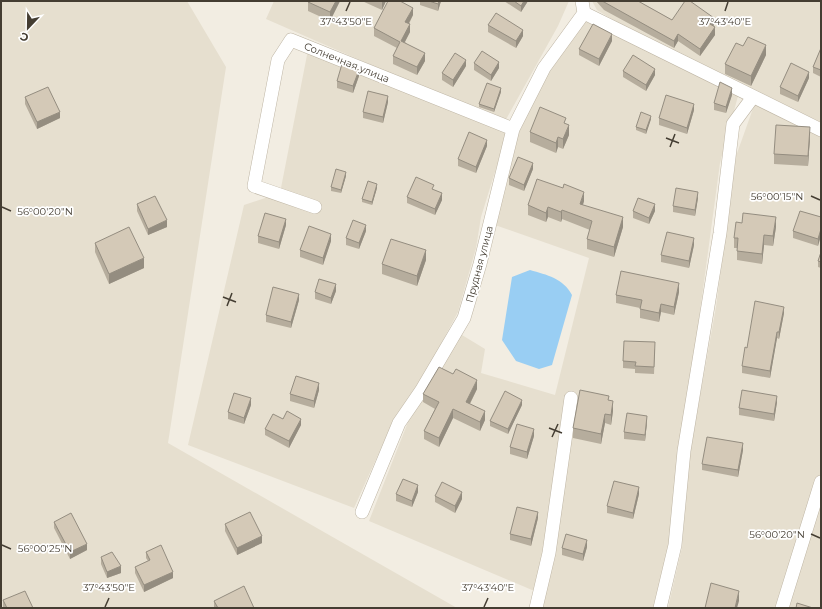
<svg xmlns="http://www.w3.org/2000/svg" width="822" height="609" font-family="Montserrat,sans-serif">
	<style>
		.residential { fill: #e6dfcf }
		.water { fill: #99cef3 }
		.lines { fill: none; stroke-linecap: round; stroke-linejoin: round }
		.street-casing { stroke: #beb5a4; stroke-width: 14 }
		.street { stroke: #fff; stroke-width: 13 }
		.wall { fill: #b6ad9d }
		.shaded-wall { fill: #948d80 }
		.building { fill: #d4c9b7; stroke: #948d80 }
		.ticks { fill: none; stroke: #443d32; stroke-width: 1.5 }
		.labels { text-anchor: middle; stroke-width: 3.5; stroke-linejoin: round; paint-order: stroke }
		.street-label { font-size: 10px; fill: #443d32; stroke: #fff }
		.ticks-label { font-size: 10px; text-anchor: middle; fill: #443d32; stroke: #fff; stroke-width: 3.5; stroke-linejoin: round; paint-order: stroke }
	</style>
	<rect width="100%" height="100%" fill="#f2ede2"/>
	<path class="residential" d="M1,1H187L226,67L168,443L457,608H1Z
		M274,1H569L558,26L504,123L266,19Z
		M592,1H821V122L667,53L597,10Z
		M586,19L738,96L720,163L672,519L670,545L658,608H536L539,593L369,521L410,417L435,375L462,335L485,349L481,373L555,395L589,258L495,225L507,161L537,90Z
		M308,50L507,133L481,217L476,248L458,312L411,400L391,426L354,508L188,445L244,205L280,193Z
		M755,103L821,136V608H668L682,547L689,457L716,307L736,156Z"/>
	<path class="water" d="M530,270C547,275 563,278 572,295L552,365L539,369L516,361L502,340L512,277Z"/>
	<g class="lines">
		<g class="street-casing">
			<path id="street" d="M582,1L584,13L821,130
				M315,207L254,186L278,60L291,40L513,129
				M362,512L399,423L421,391L464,318L480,264L513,129L544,68L584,13
				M536,608L549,553L571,398
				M660,608L675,545L684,451L720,233L733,124L753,97
				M782,608L821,482"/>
		</g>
		<use href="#street" class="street"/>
	</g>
	<path class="wall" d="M308,1H340L330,21L308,11Z
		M362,1H386L382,10Z
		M420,1H441L438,11L420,5Z
		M504,1H528L521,12Z
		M596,1H638L672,20L714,25L713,26L715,35L700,56L678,41L674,48L604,10Z
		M413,15L409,24L410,32L405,42L425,61L417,75L393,64V56L397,48L374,36V28Z
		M488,25L523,36L516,48L488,32Z
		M612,41L599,66L579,55V49Z
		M743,46L766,55L751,86L725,74V64Z
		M821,48V77L813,73V67Z
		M474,63L499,68L491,81L474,70Z
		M466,66L453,87L442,80V73Z
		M623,71L655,75L646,91L623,77Z
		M359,76L353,93L337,88V81Z
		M809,78L798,102L780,94V87Z
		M501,92L494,112L479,107V104Z
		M732,95L726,113L714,110V103Z
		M25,97L60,118L37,129L25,104Z
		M388,102L383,123L363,118V112Z
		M694,110L687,134L659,125V118Z
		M651,119L646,134L636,130V127Z
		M530,132L569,135L563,149L558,147L556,153L530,142Z
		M810,137L808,166L774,164V154Z
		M487,146L476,173L458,166V159Z
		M533,169L524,191L509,185V178Z
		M346,176L341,193L331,191V187Z
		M377,188L372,205L362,202V199Z
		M434,190L442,200L435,215L407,203V197Z
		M698,198L695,216L673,212V206Z
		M584,201L583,205L623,227L614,257L587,249V239L590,230L562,219L561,222L548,217L546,222L528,215V205Z
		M137,204L167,227L148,235L137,211Z
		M633,211H655L649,224L633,218Z
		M821,217L818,246L793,238V231Z
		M286,225L279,249L258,243V236Z
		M776,227L773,246L764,245L762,264L737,260V248H734V238Z
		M366,231L359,249L346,245V238Z
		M331,241L323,265L300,257V250Z
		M95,243L144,268L109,284L95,252Z
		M694,245L689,268L661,262V255Z
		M821,252V268L818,267V261Z
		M426,260L417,286L382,274V264Z
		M336,291L331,304L315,299V292Z
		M679,292L674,315L661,312L659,322L640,318V308L616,303V295Z
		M299,300L291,328L266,322V315Z
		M784,313L779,339L777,338L770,378L742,373V366L747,348Z
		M655,349L654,374L635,373V369L623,368V361Z
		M477,389L470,404L485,420L480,431L453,418L439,447L424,439V431L435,409L423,402V394Z
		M319,390L314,408L290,401V394Z
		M609,400L613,411L611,425L605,423L601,444L573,438V428Z
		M777,402L774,421L739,415V408Z
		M251,405L244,424L228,419V412Z
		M522,405L508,434L490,426V421Z
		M283,419L301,425L289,448L265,435V429Z
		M647,422L645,441L624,439V432Z
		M534,436L527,459L510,454V447Z
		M743,450L738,477L702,470V464Z
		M418,492L412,507L396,501V494Z
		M639,494L633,519L607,513V506Z
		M435,496L462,499L455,513L435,502Z
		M538,518L531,546L510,540V534Z
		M54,522L87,550L70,559L54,528Z
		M225,524L262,543L237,555L225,531Z
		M587,547L583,561L562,555V548Z
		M146,552L173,578L144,592L135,573V567L148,561L146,558Z
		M101,557L121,573L107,578L101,564Z
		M3,600L33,608H3Z
		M214,601L254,608H214Z"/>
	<path class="shaded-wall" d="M336,1H340L330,21V12Z
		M382,1H386L382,10Z
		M439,1H441L438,11V4Z
		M524,1H528L521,12V6Z
		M413,8V15L405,30V22Z
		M714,18V25L710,31V24Z
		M410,24V32L401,49V41Z
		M715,27V35L700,56V49Z
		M523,30V36L516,48V41Z
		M612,34V41L599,66V59Z
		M678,34V41L674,48V41Z
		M766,45V55L751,86V76Z
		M425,53V61L417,75V67Z
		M466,60V66L453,87V80Z
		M499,62V68L491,81V75Z
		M655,69V75L646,91V85Z
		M359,70V76L353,93V86Z
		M809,72V78L798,102V96Z
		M501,88V92L494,112V109Z
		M732,88V95L726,113V107Z
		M388,96V102L383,123V117Z
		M694,104V110L687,134V128Z
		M60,112V118L37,129V122Z
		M651,116V119L646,134V130Z
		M569,125V135L563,149V139Z
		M810,127V137L808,166V156Z
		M558,137V147L556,153V143Z
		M487,140V146L476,173V167Z
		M533,163V169L524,191V185Z
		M346,172V176L341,193V190Z
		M377,184V188L372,205V202Z
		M584,192V201L580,213V204Z
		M698,192V198L695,216V210Z
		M442,193V200L435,215V209Z
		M655,204V211L649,224V218Z
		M548,207V217L546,222V213Z
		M562,210V219L561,222V212Z
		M623,217V227L614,257V247Z
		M776,217V227L773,246V236Z
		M286,219V225L279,249V242Z
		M167,220V227L148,235V229Z
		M366,225V231L359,249V243Z
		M821,229V236L818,246V239Z
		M331,234V241L323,265V258Z
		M764,235V245L762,264V254Z
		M694,238V245L689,268V261Z
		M426,250V260L417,286V276Z
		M144,258V268L109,284V274Z
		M679,283V292L674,315V307Z
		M336,284V291L331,304V298Z
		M299,294V300L291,328V322Z
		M661,304V312L659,322V313Z
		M784,307V313L779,339V332Z
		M777,332V338L770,378V371Z
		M477,380V389L466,411V402Z
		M319,383V390L314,408V401Z
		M777,396V402L774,421V414Z
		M251,398V405L244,424V418Z
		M522,400V405L508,434V429Z
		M613,401V411L611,425V415Z
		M453,409V418L439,447V438Z
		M485,411V420L480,431V422Z
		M605,414V423L601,444V434Z
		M647,416V422L645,441V435Z
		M301,419V425L289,448V441Z
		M534,429V436L527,459V452Z
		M743,443V450L738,477V470Z
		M418,485V492L412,507V501Z
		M639,487V494L633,519V513Z
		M462,492V499L455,513V506Z
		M538,512V518L531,546V539Z
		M262,536V543L237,555V548Z
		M587,540V547L583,561V554Z
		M87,544V550L70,559V552Z
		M121,566V573L107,578V572Z
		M173,572V578L144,592V585Z
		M739,591V601L737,608H735Z"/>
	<path class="building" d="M308,1H336L330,12L308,2Z
		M388,1H400L413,8L405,22L410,24L401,41L425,53L417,67L393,56L400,42L374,28Z
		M429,1H439L438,4Z
		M514,1H524L521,6Z
		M602,1H638L672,20L685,1H690L714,18L710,24L715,27L700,49L678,34L674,41L604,2Z
		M496,13L523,30L516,41L488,25Z
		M593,24L612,34L599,59L579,49Z
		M748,37L766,45L751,76L725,64L736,43L743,46Z
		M821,48V70L813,67Z
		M482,51L499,62L491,75L474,63Z
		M455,53L466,60L453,80L442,73Z
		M633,55L655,69L646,85L623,71Z
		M791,63L809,72L798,96L780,87Z
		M342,64L359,70L353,86L337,81Z
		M720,82L732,88L726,107L714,103Z
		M487,83L501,88L494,109L479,104Z
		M48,87L60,112L37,122L25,97Z
		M368,91L388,96L383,117L363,112Z
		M666,95L694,104L687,128L659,118Z
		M540,107L566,118L564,123L569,125L563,139L558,137L556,143L530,132Z
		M641,112L651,116L646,130L636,127Z
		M776,125L810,127L808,156L774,154Z
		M469,132L487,140L476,167L458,159Z
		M518,157L533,163L524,185L509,178Z
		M336,169L346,172L341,190L331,187Z
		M416,177L434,185L432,189L442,193L435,209L407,197Z
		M537,179L563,188L564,184L584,192L580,204L623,217L614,247L587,239L592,221L562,210L561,212L548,207L546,213L528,205Z
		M368,181L377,184L372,202L362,199Z
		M676,188L698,192L695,210L673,206Z
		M155,196L167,220L148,229L137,204Z
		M638,198L655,204L649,218L633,211Z
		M800,211L821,217V229L818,239L793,231Z
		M265,213L286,219L279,242L258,236Z
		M743,213L776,217L773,236L764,235L762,254L737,251L738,238H734L736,222L742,223Z
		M353,220L366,225L359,243L346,238Z
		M309,226L331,234L323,258L300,250Z
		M129,227L144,258L109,274L95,243Z
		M667,232L694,238L689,261L661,255Z
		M391,239L426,250L417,276L382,264Z
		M821,252V262L818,261Z
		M621,271L679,283L674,307L661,304L659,313L640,309L642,300L616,295Z
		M319,279L336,284L331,298L315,292Z
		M273,287L299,294L291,322L266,315Z
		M755,301L784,307L779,332H777L770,371L742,366L745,347L747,348Z
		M624,341L655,342L654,367L635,366L636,362L623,361Z
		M439,367L453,374L456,369L477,380L466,402L485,411L480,422L453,409L439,438L424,431L439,402L423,394Z
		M296,376L319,383L314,401L290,394Z
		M580,390L609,396L608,400L613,401L611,415L605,414L601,434L573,428Z
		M742,390L777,396L774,414L739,408Z
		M505,391L522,400L508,429L490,421Z
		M234,393L251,398L244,418L228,412Z
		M287,411L301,419L289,441L265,429L273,414L283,419Z
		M627,413L647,416L645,435L624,432Z
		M517,424L534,429L527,452L510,447Z
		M707,437L743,443L738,470L702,464Z
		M403,479L418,485L412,501L396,494Z
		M614,481L639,487L633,513L607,506Z
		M442,482L462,492L455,506L435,496Z
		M517,507L538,512L531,539L510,534Z
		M250,512L262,536L237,548L225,524Z
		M71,513L87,544L70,552L54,522Z
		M566,534L587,540L583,554L562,548Z
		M161,545L173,572L144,585L135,567L150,560L146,552Z
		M112,552L121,566L107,572L101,557Z
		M711,583L739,591L735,608H705Z
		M244,586L254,608H218L214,601Z
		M25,591L33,608H7L3,600Z
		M797,603L813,608H796Z"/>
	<path class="ticks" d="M346,11L350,2M725,11L728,2M666,138L679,143M670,147L675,134M811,196L820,200M2,207L11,211M223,297L236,302M227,306L232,293M549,428L562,433M552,437L558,424M811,534L820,538M2,545L11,549M105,607L109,598M484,607L488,598"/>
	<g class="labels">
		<g class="street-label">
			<text transform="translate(347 62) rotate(22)" y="4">Солнечная улица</text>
			<text transform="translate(479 264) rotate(-75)" y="4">Прудная улица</text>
		</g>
	</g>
	<g class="ticks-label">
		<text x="346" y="25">37°43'50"E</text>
		<text x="725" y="25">37°43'40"E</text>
		<text x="777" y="200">56°00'15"N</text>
		<text x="45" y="215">56°00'20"N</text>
		<text x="777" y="538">56°00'20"N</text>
		<text x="45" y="552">56°00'25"N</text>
		<text x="109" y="591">37°43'50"E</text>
		<text x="488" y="591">37°43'40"E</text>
	</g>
	<rect width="822" height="609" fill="none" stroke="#443d32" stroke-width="4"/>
	<g transform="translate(28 28) rotate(202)" stroke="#ffffff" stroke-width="3" paint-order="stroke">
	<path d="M0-3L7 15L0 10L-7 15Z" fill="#443d32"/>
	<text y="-6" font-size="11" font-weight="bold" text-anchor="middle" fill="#443d32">С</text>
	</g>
</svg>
